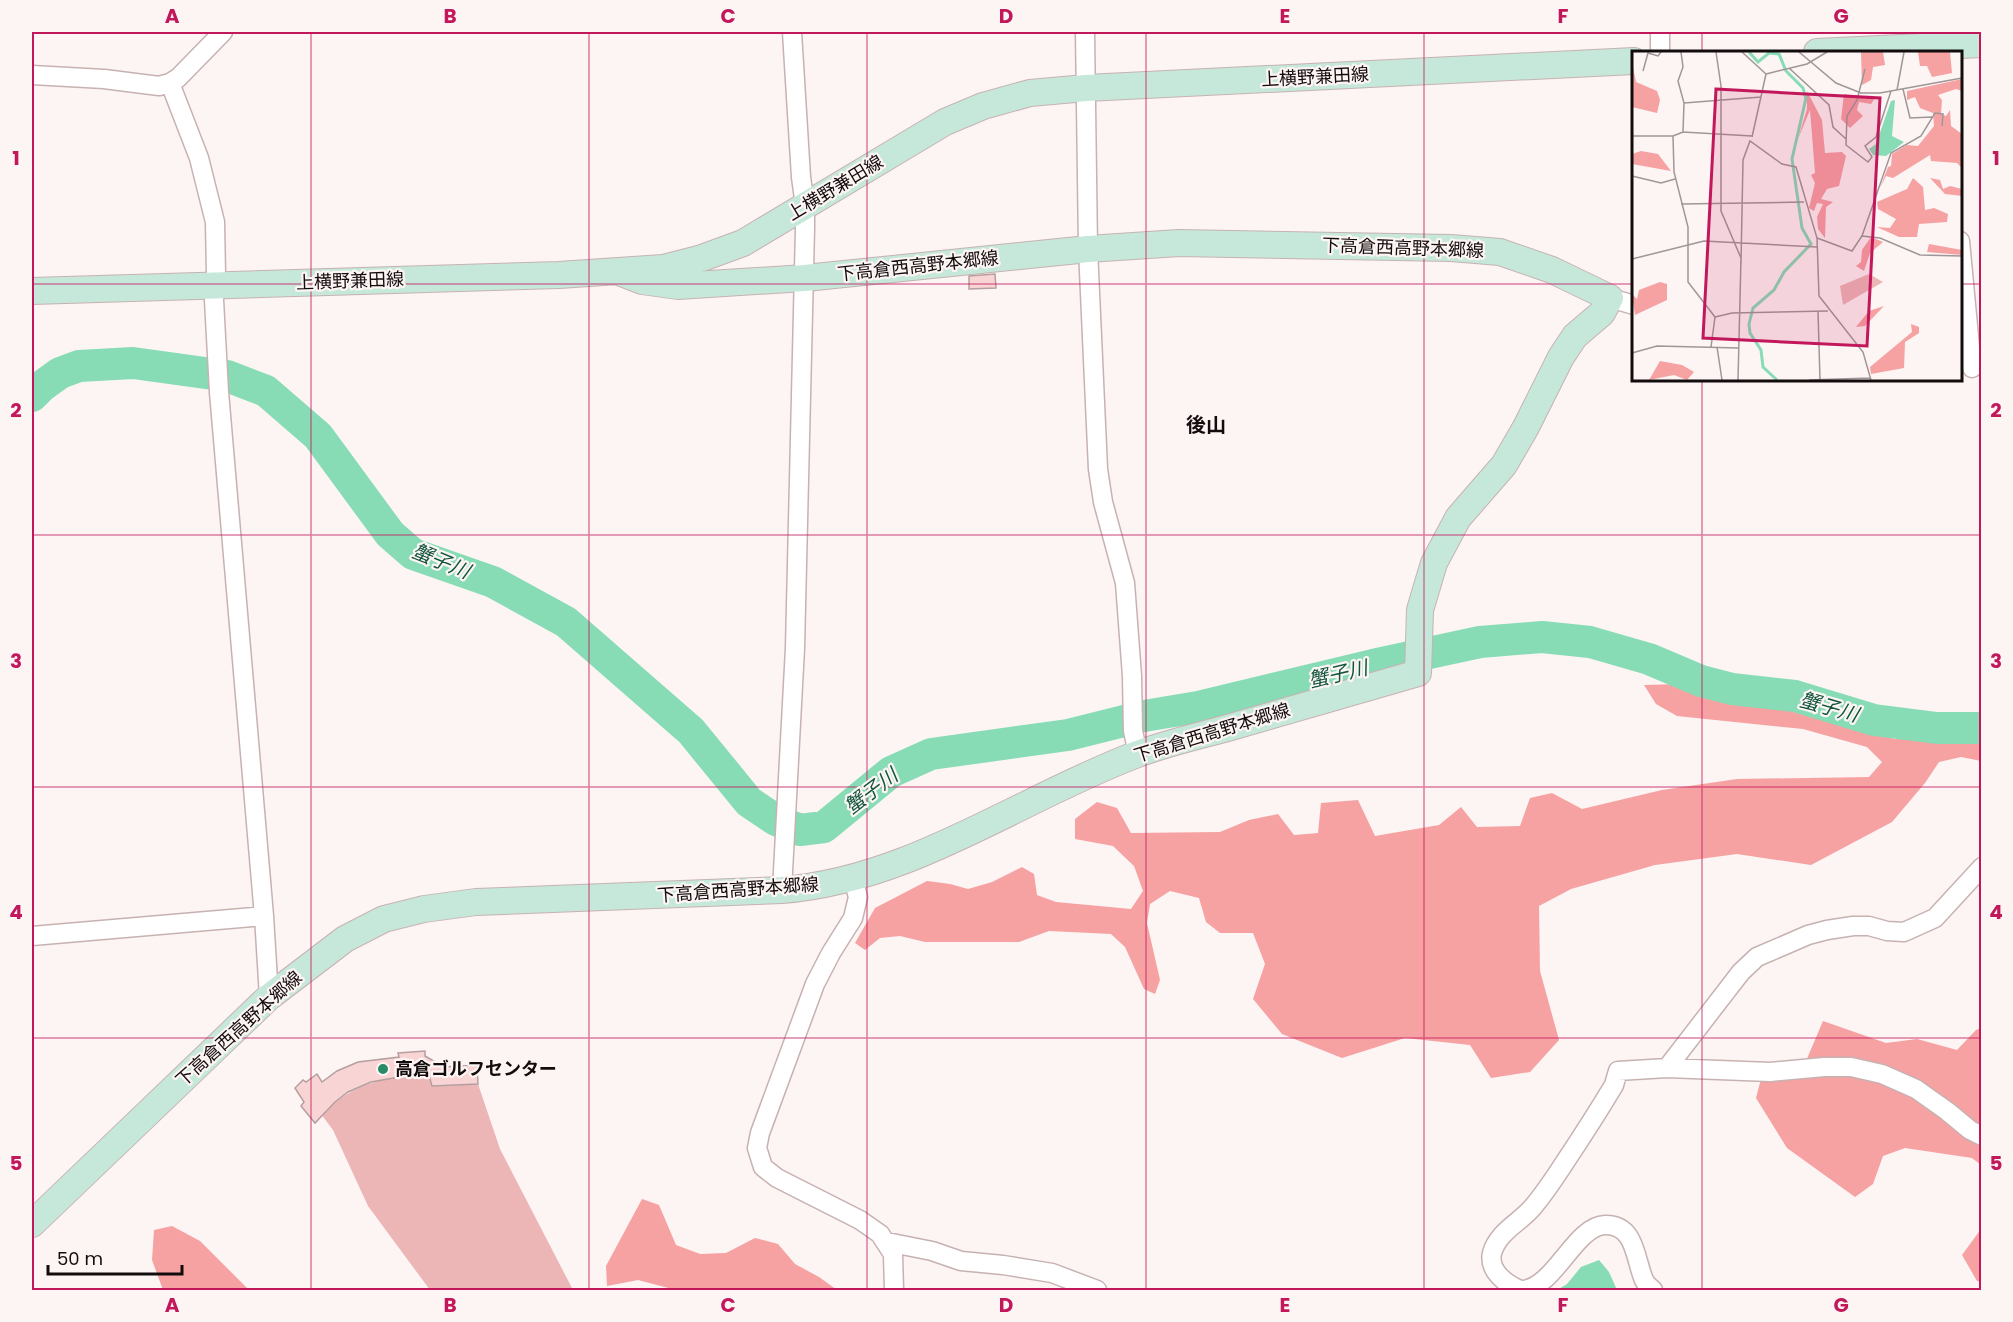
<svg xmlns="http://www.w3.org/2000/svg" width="2013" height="1322" font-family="Poppins,'Noto Sans JP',sans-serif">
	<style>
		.green { fill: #edb6b6 }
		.forest { fill: #f6a1a2 }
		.water { fill: #87dcb5 }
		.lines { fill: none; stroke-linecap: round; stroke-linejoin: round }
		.river { stroke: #87dcb5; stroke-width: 32 }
		.building { fill: #f8d4d4; stroke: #b59f9f; stroke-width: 1.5 }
		.minor-casing { stroke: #c7b2b1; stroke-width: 21 }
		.secondary-casing { stroke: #c7b2b1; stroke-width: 28 }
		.minor { stroke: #fff; stroke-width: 18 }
		.secondary { stroke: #c6e8db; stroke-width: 26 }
		.grid { fill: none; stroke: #c2185b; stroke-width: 1.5; stroke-opacity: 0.55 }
		.poi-dot { fill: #278b65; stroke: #fdf4f4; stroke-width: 2 }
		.labels { text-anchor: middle; stroke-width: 4.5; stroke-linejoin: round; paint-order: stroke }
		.street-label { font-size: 18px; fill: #130c0c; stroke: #fdf4f4 }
		.poi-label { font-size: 18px; font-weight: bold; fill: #130c0c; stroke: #fdf4f4; text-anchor: start }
		.neighbourhood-label { font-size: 20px; font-weight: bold; fill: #130c0c; stroke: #fdf4f4 }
		.water-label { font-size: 20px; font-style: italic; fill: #10553c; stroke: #fdf4f4 }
		.inset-river { fill: none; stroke: #87dcb5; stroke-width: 3 }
		.inset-road { fill: none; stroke: #9f9797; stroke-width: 1.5 }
		.view { fill: #c2185b; fill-opacity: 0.15; stroke: #c2185b; stroke-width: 3 }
		.inset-edge { fill: none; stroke: #130c0c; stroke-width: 3 }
		.neatline { fill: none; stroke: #c2185b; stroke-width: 2 }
		.grid-label { font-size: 20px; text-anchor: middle; font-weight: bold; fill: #c2185b }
	</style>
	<rect width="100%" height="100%" fill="#fdf4f4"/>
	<path class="green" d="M429,1075L432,1086L478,1084L500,1149L573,1290H430L368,1206L333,1130L321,1114C356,1082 383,1077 429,1075Z"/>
	<path class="forest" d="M1681,684L1760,701L1895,739H1965L1981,736V761L1961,757L1939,762L1925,783L1892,822L1811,865L1737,854L1655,865L1571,889L1539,906L1540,971L1559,1040L1530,1072L1491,1078L1470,1045L1405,1038L1342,1058L1282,1034L1253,999L1265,964L1253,933H1220L1206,922L1199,898L1170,891L1150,904L1147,923L1160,980L1155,994L1144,989L1125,947L1111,934L1049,931L1019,942H925L900,936L880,938L865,950L855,943L875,908L927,881L950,884L968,889L992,882L1022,867L1034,874L1037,895L1056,902L1131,909L1143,891L1134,866L1113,846L1075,839V819L1097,802L1117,808L1131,833L1220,832L1249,820L1278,814L1294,835L1318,833L1321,803L1358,800L1375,836L1439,825L1461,807L1477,827L1520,826L1530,798L1552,793L1582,809L1662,790L1737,779L1869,777L1882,762L1867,747L1803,729L1677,716L1656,704L1644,685Z
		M1823,1021L1886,1043L1917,1039L1957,1050L1976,1030L1981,1028V1169V1165L1972,1158L1905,1148L1883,1156L1873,1184L1855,1197L1787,1148L1756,1098L1761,1079H1796L1806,1061Z
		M642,1199L659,1205L676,1245L700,1254L726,1253L755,1238L778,1244L795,1264L819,1277L837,1290H676L638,1280L607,1286L606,1266Z
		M172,1226L200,1241L249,1290H163L152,1260L154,1230Z
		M1981,1229L1982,1282H1981L1977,1281L1962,1255Z"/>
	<path class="water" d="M1599,1260L1609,1272L1617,1290H1557L1567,1284L1581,1267Z"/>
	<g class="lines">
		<path class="river" d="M32,396L42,386L60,373L79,366L133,363L227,376L266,391L318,436L390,534L413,554L493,582L566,622L691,731L749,802L776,820L800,830L824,827L891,772L931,754L1068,735L1144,716L1198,707L1373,665L1480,642L1542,637L1590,642L1649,659L1701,681L1732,689L1795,696L1874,720L1937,728H1982"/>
	</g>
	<path class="building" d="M995,274L996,288L969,289V276Z
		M425,1051V1056L444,1067L477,1065L478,1084L432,1086L429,1075L399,1077L371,1082L348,1092L335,1102L315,1123L301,1106L304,1102L295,1088L303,1080L306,1082L317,1074L322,1082L337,1071L358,1062L399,1057L398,1053Z"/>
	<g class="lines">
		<g class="minor-casing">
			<path id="minor" d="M1085,32L1088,249L1098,469L1103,502L1125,583L1132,676L1133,731L1138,754
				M1660,32V52
				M32,75L104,79L159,86L170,83L178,78L223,32
				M170,83L199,158L215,222L216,275L214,300L219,392L264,916L269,997
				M1960,241L1972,368
				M1610,298L1634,305
				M853,879L858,897L853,918L831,953L815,984L760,1133L757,1148L763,1167L777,1178L860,1220L880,1234L893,1254L894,1290
				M782,890L795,648L805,228V206L801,177L792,32
				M32,936L264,916
				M1667,1068L1741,972L1757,957L1808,935L1827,930L1853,926H1869L1887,931L1904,932L1935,918L1982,867
				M887,1242L932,1251L961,1261L1003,1265L1052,1273L1097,1290
				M1520,1290C1506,1284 1488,1271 1492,1253C1498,1232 1519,1223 1532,1208C1545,1193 1556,1176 1567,1159C1583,1135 1599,1110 1614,1085L1618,1071L1667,1068L1770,1072L1824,1067H1851L1882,1074L1916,1089L1947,1111L1970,1130L1982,1136
				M1523,1290C1555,1287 1575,1226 1605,1225C1636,1224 1635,1260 1644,1280C1646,1285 1650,1287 1653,1290"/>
		</g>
		<g class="secondary-casing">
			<path id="secondary" d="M1817,52L1982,44
				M32,291L559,275L663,268L702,258L743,243L945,122L983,106L1030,93L1086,88L1634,61
				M32,1224L269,997L345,939L384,919L424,909L476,902L782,890C910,880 1017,800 1135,755C1166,743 1199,736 1231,727C1293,709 1356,691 1418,673L1420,610L1434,563L1458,518L1504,465L1526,427L1561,357L1575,336L1602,313L1610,298L1552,270L1500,252L1451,248L1179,243L1088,249L805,278L678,286L642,281L619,272"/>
		</g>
		<use href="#minor" class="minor"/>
		<use href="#secondary" class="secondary"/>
	</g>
	<path class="grid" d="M311,32V1290M589,32V1290M867,32V1290M1146,32V1290M1424,32V1290M1702,32V52M32,284H1634M1960,284H1982M1702,380V1290M32,535H1982M32,787H1982M32,1038H1982"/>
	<circle class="poi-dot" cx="383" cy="1069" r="6"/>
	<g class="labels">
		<g class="street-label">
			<text transform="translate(1315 77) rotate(-3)" y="6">上横野兼田線</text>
			<text transform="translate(835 188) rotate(-31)" y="6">上横野兼田線</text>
			<text transform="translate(1403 248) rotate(2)" y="6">下高倉西高野本郷線</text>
			<text transform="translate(918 266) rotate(-6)" y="6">下高倉西高野本郷線</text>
			<text transform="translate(350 281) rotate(-2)" y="6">上横野兼田線</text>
			<text transform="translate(1212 733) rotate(-17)" y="6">下高倉西高野本郷線</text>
			<text transform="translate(738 890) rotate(-4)" y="6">下高倉西高野本郷線</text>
			<text transform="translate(239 1029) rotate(-42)" y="6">下高倉西高野本郷線</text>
		</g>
		<g class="poi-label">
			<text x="395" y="1075">高倉ゴルフセンター</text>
		</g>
		<g class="neighbourhood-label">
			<text x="1206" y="432">後山</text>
		</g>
		<g class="water-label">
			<text transform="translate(441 561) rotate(22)" y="7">蟹子川</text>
			<text transform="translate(1338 674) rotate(-13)" y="7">蟹子川</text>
			<text transform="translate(1829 707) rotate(16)" y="7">蟹子川</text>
			<text transform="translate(871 791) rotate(-37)" y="7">蟹子川</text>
		</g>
	</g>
	<g transform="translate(1632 51)">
		<rect width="330" height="330" fill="#fdf4f4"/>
		<path d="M237,223L251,231L211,254L208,235Z" fill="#edb6b6"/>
		<path d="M229,1H251L253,14L241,16L239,29L230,34ZM286,1H318L320,22L300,26L295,15H288ZM1,16L4,31L25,40L28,49L25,62L0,56ZM330,28V40L324,38L306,44L310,49L309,63L314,65L318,59L319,75L330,83V117L325,112L299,110L298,104L261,127L254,125L248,137L256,116L259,115L260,103L275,94L286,95L302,75L301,62L288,57L283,46L275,49V40ZM175,40L190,69L193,102L210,101L214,105L207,135L195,138L189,148L201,151L194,156L193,187L186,178L185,166L191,153L185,152L182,160L177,157L183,132L179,124L183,122L178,59L166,88L175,58ZM212,43L243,47L239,53L227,51L225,59L231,65L218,77L209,68ZM9,100L26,103L39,120L0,113V103ZM281,127L291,136L293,159L302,157L316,163L315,171L287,173L285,186H267L245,176L258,177L264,168L246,158L245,151L275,138ZM298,127L308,129L311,138L318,135L330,138V145L313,143ZM239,186L251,191L238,202L232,220L224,215L229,211L230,199ZM297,193L330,199V204L295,201ZM28,231L35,233V249L3,264L0,243L5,248L7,239ZM252,255L233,275L224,276L237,260ZM279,273L287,276V282L273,291L272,317L239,323L238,316L280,281ZM28,310L50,314L62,321L55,329L42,324L17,329Z" fill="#f6a1a2"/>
		<path d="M263,49L260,85L272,91L254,105L241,104L237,98L244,93L259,50Z" fill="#87dcb5"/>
		<path class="inset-river" d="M117,1L126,11L137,2L147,3L154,20L171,37L174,47L160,108L170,177L179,193L152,221L142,239L121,257L117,273L118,282L129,299L131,316L145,329"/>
		<path class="inset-road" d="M49,1L51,16L46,30L52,52L51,81M84,1L89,35V160L109,207L106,329M110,1L134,23M167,1L204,32L229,42H248L330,27M157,17L197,54L201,76L214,88M233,18L225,49L215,65L214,94L236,111L240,106L233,95L244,86L259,40M11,20L16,2L26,5L29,1M134,23L175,13L195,1M271,38L278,67L300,66M265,39L272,1M52,52L129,46M0,85H41L51,81L120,85M41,85L42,121L56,176V231L83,266L79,296M120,86L134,23M0,125L29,132L43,128M49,153L172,151M230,185L248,187L288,204L330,205M185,187L220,200L230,185L259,102L289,85L303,62L311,63L310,75M0,208L72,190L185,196M109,212L111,109L118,90L150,113L164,116L185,187L187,245L231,301L239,329M186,260L188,329M83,266L100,262L196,260M85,296L90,329M0,302L25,295L107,297M177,329L238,327"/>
		<path class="view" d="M84,38L248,47L235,295L71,287Z"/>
		<rect width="330" height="330" class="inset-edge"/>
	</g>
	<rect width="2013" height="1322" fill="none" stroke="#fdf4f4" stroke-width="66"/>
	<path d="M48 1265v9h134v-9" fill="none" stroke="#130c0c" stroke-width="3"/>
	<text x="57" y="1265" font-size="18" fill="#130c0c" stroke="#fdf4f4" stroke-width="4.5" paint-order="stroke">50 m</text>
	<rect x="33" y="33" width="1947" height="1256" class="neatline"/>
	<g class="grid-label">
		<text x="172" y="23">A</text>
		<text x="450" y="23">B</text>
		<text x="728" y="23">C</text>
		<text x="1006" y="23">D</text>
		<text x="1285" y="23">E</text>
		<text x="1563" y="23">F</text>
		<text x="1841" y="23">G</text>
		<text x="16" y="165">1</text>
		<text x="1996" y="165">1</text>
		<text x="16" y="417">2</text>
		<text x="1996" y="417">2</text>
		<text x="16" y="668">3</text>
		<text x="1996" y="668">3</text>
		<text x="16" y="919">4</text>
		<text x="1996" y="919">4</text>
		<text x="16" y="1170">5</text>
		<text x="1996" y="1170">5</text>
		<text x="172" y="1312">A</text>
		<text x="450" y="1312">B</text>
		<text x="728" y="1312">C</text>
		<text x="1006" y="1312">D</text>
		<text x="1285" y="1312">E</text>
		<text x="1563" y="1312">F</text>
		<text x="1841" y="1312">G</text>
	</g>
</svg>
